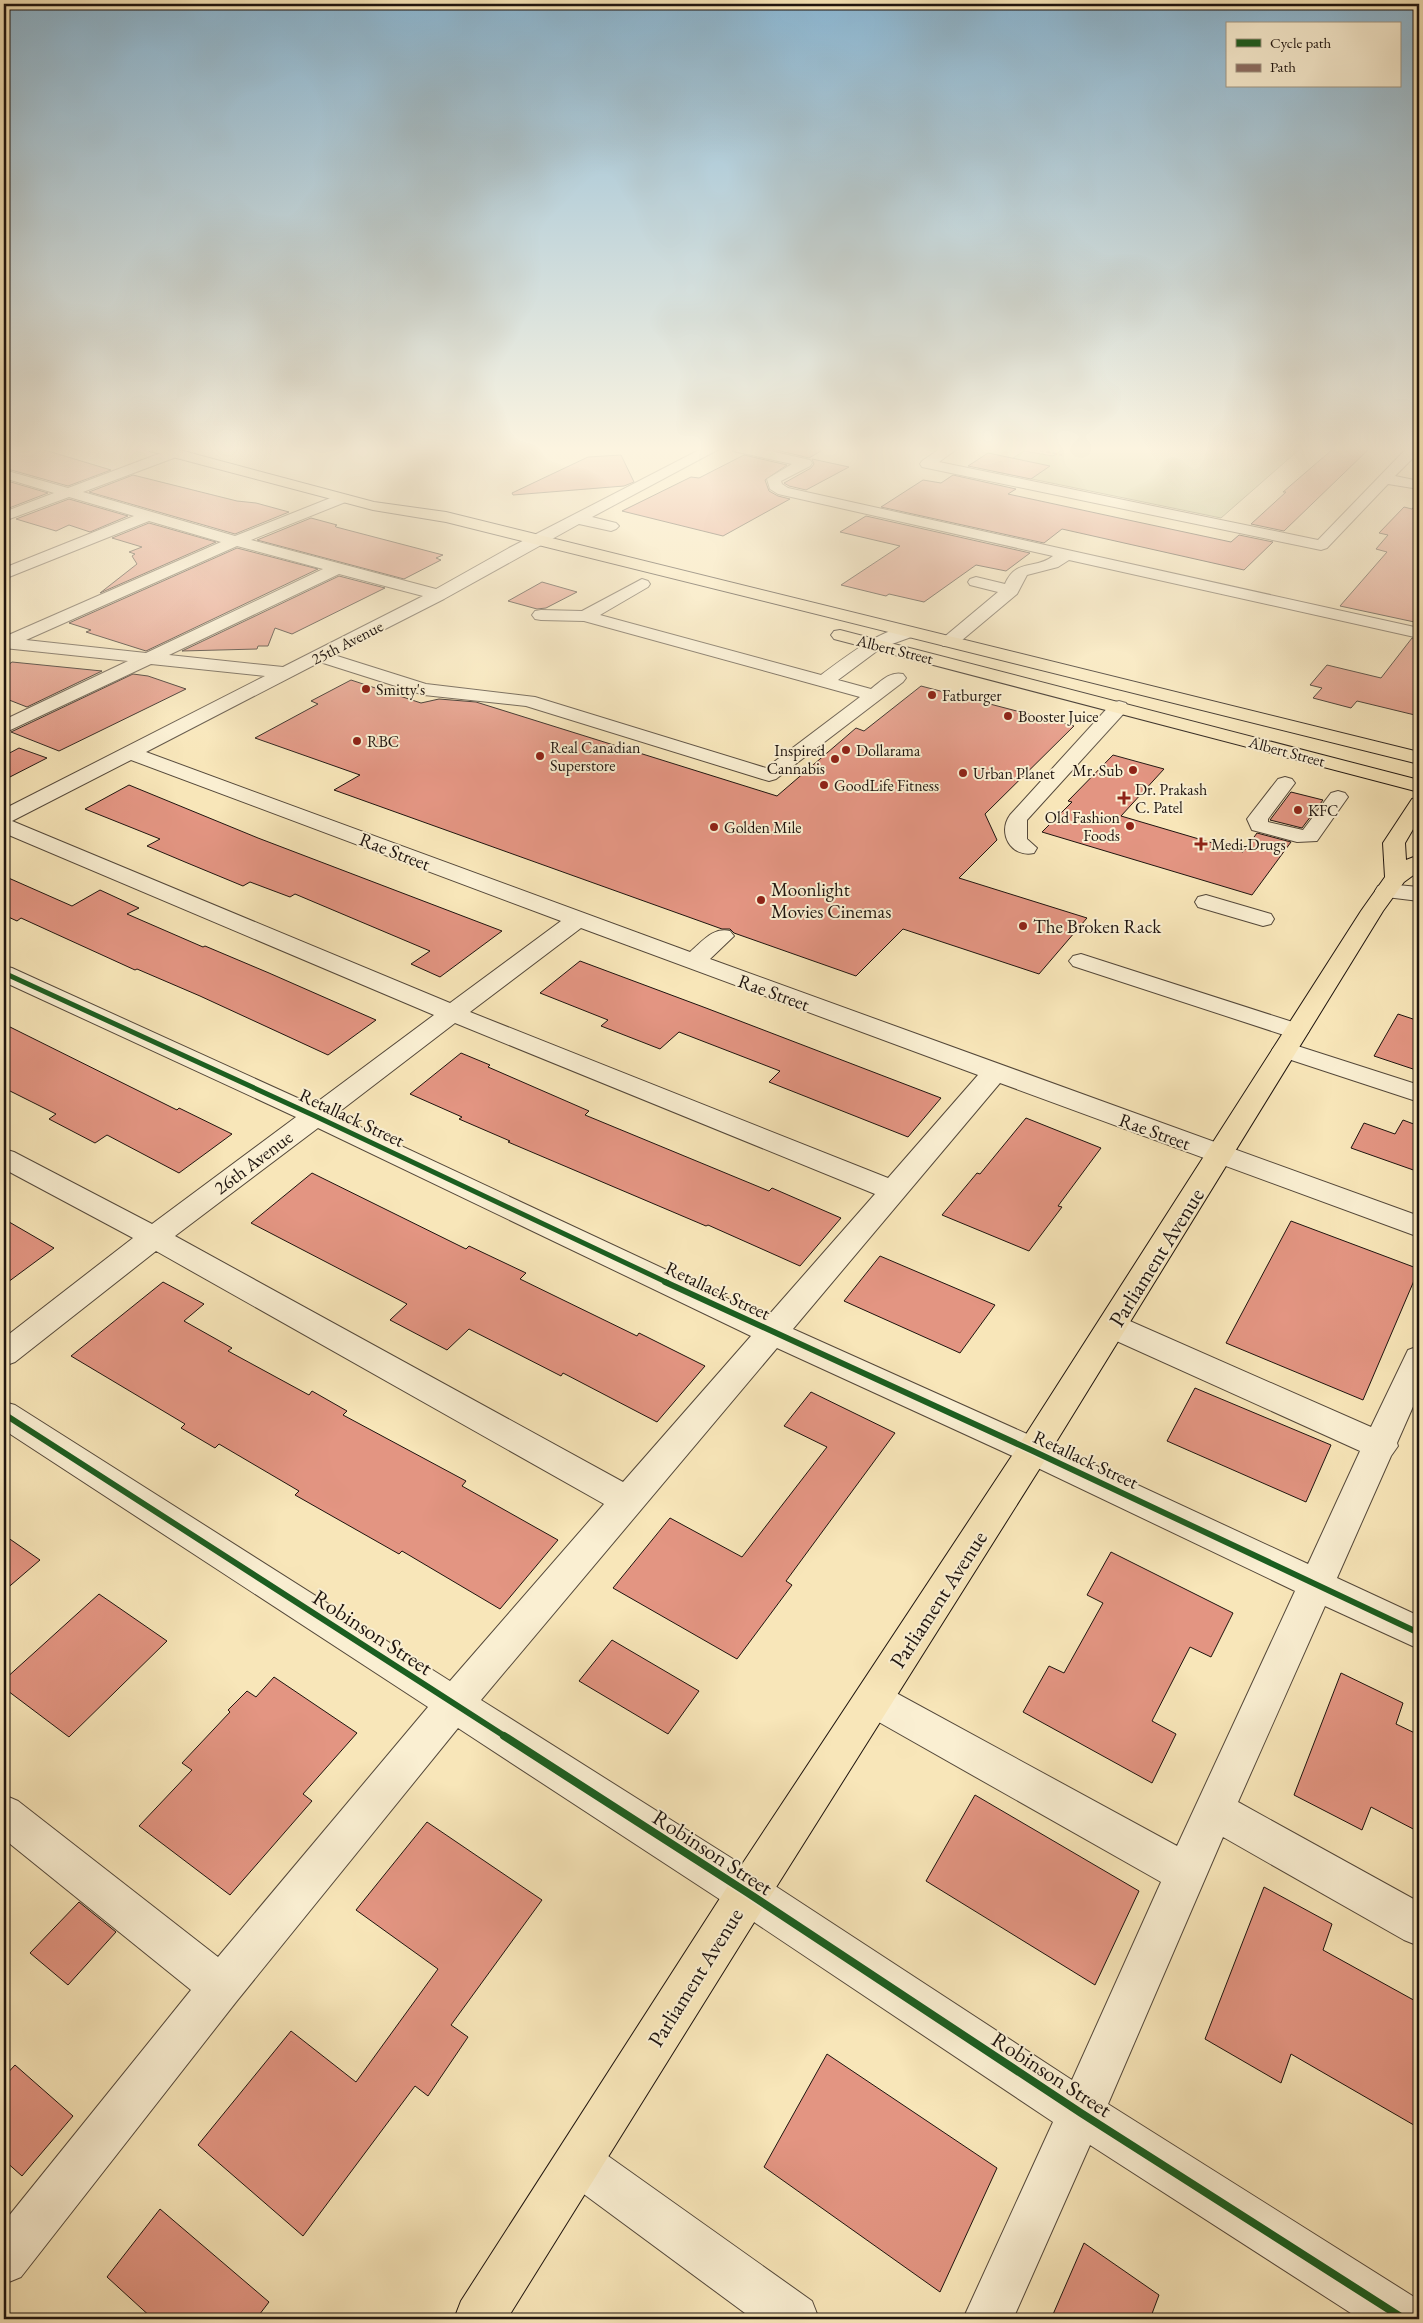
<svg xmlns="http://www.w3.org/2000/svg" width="1423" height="2323" font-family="'EB Garamond',serif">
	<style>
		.green { fill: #bfc48e; stroke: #6e6c4e }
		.building { fill: #e39582; stroke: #1e140f }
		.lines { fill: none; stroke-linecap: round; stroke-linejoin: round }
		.minor-casing { stroke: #54483a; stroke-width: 2 }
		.major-casing { stroke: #1e140f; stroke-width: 2 }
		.minor { fill: #faefd2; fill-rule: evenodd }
		.major { fill: #f8e6b9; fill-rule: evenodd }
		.quiet { stroke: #8d6e63; stroke-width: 2; stroke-dasharray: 4.5 2; stroke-linecap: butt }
		.cycleway-far2-casing { stroke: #faefd2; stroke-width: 8 }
		.cycleway-far1-casing { stroke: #faefd2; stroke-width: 9 }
		.cycleway-casing { stroke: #faefd2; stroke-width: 11 }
		.cycleway-far2 { stroke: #1b5e20; stroke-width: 5 }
		.cycleway-far1 { stroke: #1b5e20; stroke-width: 6 }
		.cycleway { stroke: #1b5e20; stroke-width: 8 }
		.poi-dot { fill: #8f2418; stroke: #faefd2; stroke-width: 2 }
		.labels { text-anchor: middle; stroke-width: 4; stroke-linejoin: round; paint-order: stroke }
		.far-street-label { font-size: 16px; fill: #1e140f; stroke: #faefd2 }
		.far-poi-label { font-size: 16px; fill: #1e140f; stroke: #faefd2; text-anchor: start }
		.street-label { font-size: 19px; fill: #1e140f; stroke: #faefd2 }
		.poi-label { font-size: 19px; fill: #1e140f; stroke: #faefd2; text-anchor: start }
		.near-street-label { font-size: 22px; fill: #1e140f; stroke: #faefd2 }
	</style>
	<rect width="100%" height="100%" fill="#f8e6b9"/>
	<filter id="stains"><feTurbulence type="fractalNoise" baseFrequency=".004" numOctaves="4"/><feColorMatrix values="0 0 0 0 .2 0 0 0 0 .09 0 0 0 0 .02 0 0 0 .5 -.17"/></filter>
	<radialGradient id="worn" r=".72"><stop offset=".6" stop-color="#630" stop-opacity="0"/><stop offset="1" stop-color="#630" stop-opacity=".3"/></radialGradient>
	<path class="green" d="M1065,448H1301L1221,518L993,471L1024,451L1053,456Z"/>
	<path class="building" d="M4,448H38L111,470L68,486L4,468Z
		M768,448H826L809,458Z
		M1334,448H1370L1284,531L1251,524L1286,492H1283Z
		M988,453L1050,466L1031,479L968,466Z
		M621,455L634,482L624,486L513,495L512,493L588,457Z
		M744,455L787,465L765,480L769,491L778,496L790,499L723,536L622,511L691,477L699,478Z
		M812,459L849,467L806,490L789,486L784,483L811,468L814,464Z
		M133,475L237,501L256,503L289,512L235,534L89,492Z
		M953,475L1016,489L1008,494L1133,521L1231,542L1239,535L1273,542L1244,570L1062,529L1044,543L881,507L923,480L941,483Z
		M4,480L48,493L4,510Z
		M69,499L128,516L90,532L69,525L56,531L16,519Z
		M1419,501V623L1340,606L1387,552L1376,549L1388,535L1379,533L1404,507L1412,509Z
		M866,516L1030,553L1006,571L976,565L924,602L889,594L886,596L841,585L900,546L840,532Z
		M311,518L337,525L335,526L336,527L443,555L436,558L441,560L404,579L257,540Z
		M149,523L216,542L100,593L137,564L132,556L135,554L129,552L142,547L112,538Z
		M237,548L318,569L146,651L86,632L91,630L69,623Z
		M339,576L385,588L292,634L275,628L268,646H258L257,649L182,651Z
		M542,582L577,592L546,608L537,609L508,601Z
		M1412,638L1419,640V716L1357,701L1351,708L1313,698L1322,688L1310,685L1327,665L1381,678Z
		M12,662L102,671L27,707L4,698V668Z
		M133,674L148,676L186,689L59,751L11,732Z
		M351,680L421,703L439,699L476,702L777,796L856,728L864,731L921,686L1074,726L985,814L997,840L959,878L1087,918L1039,974L903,929L856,976L734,933L730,929H722L334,790L360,775L255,738L318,704L311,701Z
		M19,748L47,758L4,780V756Z
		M1113,755L1164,769L1121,816L1243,852L1257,833L1291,842L1252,895L1042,832L1072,802L1068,801Z
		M129,785L258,838L502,931L440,977L411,964L430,951L295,894L290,897L250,882L243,886L185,862L147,846L160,839L85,809Z
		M1291,792L1323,800L1302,828L1270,820Z
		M4,876L72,906L100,890L139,908L127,914L203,947L205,946L269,973L376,1020L328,1055L200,996L137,969L135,970L21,918L17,921L4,915Z
		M580,961L706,1008L941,1098L908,1137L769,1082L780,1071L679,1032L660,1049L601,1026L608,1020L540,993Z
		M1398,1014L1419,1021V1071L1374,1056Z
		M4,1024L177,1110L179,1108L232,1134L179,1173L107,1135L95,1143L49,1119L56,1114L4,1088Z
		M461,1053L490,1065L488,1067L589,1111L585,1115L769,1191L772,1188L841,1218L800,1266L708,1225L706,1226L508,1142L510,1141L459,1119L462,1117L410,1094Z
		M1026,1118L1101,1148L1058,1206L1062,1207L1029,1251L942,1215L977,1173L980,1174Z
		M1403,1120L1419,1126V1172L1351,1148L1364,1123L1395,1134Z
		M312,1173L466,1249L469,1246L526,1273L520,1279L637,1336L639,1333L705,1366L657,1422L563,1373L561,1376L469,1329L447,1350L390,1320L407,1304L251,1223Z
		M4,1219L54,1248L4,1285Z
		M1291,1221L1419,1269L1363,1400L1226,1343Z
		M880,1256L995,1305L960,1353L844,1301Z
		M163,1282L204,1304L184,1321L232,1348L228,1351L309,1395L312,1391L347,1411L343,1415L466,1481L462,1486L558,1540L500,1609L402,1551L399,1554L295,1495L299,1491L219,1444L215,1448L181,1428L185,1424L71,1356Z
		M1195,1388L1331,1445L1306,1502L1167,1441Z
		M811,1392L895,1433L786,1581L792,1585L737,1659L613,1588L670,1518L742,1557L827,1447L784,1426Z
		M4,1535L40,1560L4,1591Z
		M1111,1552L1233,1613L1211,1657L1190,1647L1152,1721L1176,1734L1152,1783L1023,1712L1049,1666L1064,1673L1103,1603L1087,1595Z
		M99,1594L167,1641L69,1737L4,1688V1680Z
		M612,1640L699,1691L668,1734L579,1681Z
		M1341,1673L1403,1703L1396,1724L1419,1735V1832L1371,1807L1362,1830L1294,1795Z
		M274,1677L357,1733L303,1794L312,1801L230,1895L139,1826L192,1770L182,1763L230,1712L228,1710L247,1691L256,1697Z
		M975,1795L1139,1891L1095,1985L926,1881Z
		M427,1822L542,1900L451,2025L468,2037L428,2096L415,2086L303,2236L198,2145L291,2031L356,2082L438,1969L356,1910Z
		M1264,1887L1332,1924L1323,1950L1419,2003V2128L1291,2054L1281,2083L1205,2039Z
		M79,1902L116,1932L68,1985L30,1953Z
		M827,2054L997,2168L940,2292L764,2167Z
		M15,2065L73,2116L22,2176L4,2160V2077Z
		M160,2209L269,2302L256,2319H153L107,2277Z
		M1084,2243L1159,2295L1150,2319H1051Z"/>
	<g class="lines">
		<g class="minor-casing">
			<path id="minor" d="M703,448H721L592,517L616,523L619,526L616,529L611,531L579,524L444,599L334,655L426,684L535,697L766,768L860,697L584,621L541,620L535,619L532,615L535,611L541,610L582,611L642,579L648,581L650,584L648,587L600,615L821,675C842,660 888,622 914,628L917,632L914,636L881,648L838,680L871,689C881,681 890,671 903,674L906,678L903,682L776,779L769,781L762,779L526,706L424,695L320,662L146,752L690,952C703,941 713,927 730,931L734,936L710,959L1419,1216V1237L1000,1083L793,1329L1045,1442L1308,1564L1360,1451L1101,1334L1097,1326L1101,1318L1112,1315L1123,1318L1371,1427L1408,1350L1419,1346V1393L1397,1443L1398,1446L1391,1456L1337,1578L1419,1616V1649L1325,1606L1238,1802L1419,1902V1946L1404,1940L1223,1837L1108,2104L1419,2300V2319H1360L1090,2145L1013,2319H963L1053,2122L733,1908L458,1728L236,2002L21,2277L4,2284V2222L191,1990L4,1839V1795L18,1801L218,1957L428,1707L4,1430V1402L15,1405L450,1681L604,1504L156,1251L15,1362L4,1366V1338L133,1238L4,1169V1149L14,1152L152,1224L296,1117L4,982V966L12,968L313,1105L434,1015L4,833V809L265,676L151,664L4,733V720L128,661L4,648V637L221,542L149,521L4,579V568L134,516L69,497L4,521V512L54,493L4,478V470L68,488L169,450H179L181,453L179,456L83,492L235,536L338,495H348L350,498L348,501L251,540L436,589L509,548ZM237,546L323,569L146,653L26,640ZM339,574L423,596L283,667L169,655ZM131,760L561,921L450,1003L12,821ZM581,928L978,1075L888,1178L470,1012ZM455,1023L875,1194L767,1317L335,1115ZM318,1128L751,1336L623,1482L175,1236ZM777,1348L1021,1460L1295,1591L1177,1846L887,1688L874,1683L861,1688L855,1700L861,1712L1161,1882L1072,2080L763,1878L481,1700Z
				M731,448H758L810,460L812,463L810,466L781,481L782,484L788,488L1419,628V638L1069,560L1058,567L1027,575L1017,594L955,646H943L940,642L943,638L998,592L970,585L968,582L970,579L976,577L1005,584C1016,558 1035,570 1053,556L778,494L770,489L767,479L792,464L733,451Z
				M941,448H958L939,462L1318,540L1407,448H1419V452L1395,476L1419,481V489L1388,484L1327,548L1321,550L922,467L920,464L922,461Z
				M1119,701L1126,703L1128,707L1126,711L1027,820V839L1037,848L1034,853C1011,858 997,833 1010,815L1112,703Z
				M1285,777L1292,779L1295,783L1268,819V822L1303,830L1331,793L1338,791L1345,793L1348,797L1317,841L1297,842L1252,830L1247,819L1250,815L1278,779Z
				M1386,884L1419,887V901L1378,896L1375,891L1378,886Z
				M1206,895L1271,914L1274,919L1271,924L1263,926L1198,907L1195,902L1198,897Z
				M1081,954L1305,1026L1309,1031L1305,1036L1296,1039L1287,1036L1073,966L1069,961L1073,956Z
				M1285,1042L1419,1085V1102L1276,1055L1272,1050L1276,1045Z
				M578,2139L594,2146L812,2301L819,2319H753L562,2178L555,2162L562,2146Z"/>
		</g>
		<g class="major-casing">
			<path id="major" d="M148,448H172L374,502L446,512L1419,752V764L446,522L373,510L150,451Z
				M840,630L1419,780V792L834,639L831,635L834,631Z
				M1419,797V819L1405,843L1406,860L1419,855V871L1404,882L1383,911L1045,1460L763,1908L507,2319H454L461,2301L733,1878L1021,1442L1361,911L1385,877L1383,843L1412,799Z"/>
		</g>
		<use href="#minor" class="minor"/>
		<use href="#major" class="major"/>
		<path class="quiet" d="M1027,448L1062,455"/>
		<g class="cycleway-far2-casing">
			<path id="cycleway-far2" d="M4,973L315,1116L668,1283"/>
		</g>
		<g class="cycleway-far1-casing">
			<path id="cycleway-far1" d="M665,1282L1033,1451L1419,1633
				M4,1414L506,1737"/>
		</g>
		<g class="cycleway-casing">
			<path id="cycleway" d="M504,1736L748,1893L1081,2113L1404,2319"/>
		</g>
		<use href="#cycleway-far2" class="cycleway-far2"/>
		<use href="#cycleway-far1" class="cycleway-far1"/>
		<use href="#cycleway" class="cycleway"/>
	</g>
	<linearGradient id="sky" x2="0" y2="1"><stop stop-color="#8bb8d5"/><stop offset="0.58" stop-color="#fcf4e0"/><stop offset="1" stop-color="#fcf4e0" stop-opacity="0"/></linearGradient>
	<rect width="1423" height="774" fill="url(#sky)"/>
	<g class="poi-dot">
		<circle cx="366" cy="689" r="5"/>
		<circle cx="932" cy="695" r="5"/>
		<circle cx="1008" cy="716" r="5"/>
		<circle cx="357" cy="741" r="5"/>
		<circle cx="846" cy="750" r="5"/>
		<circle cx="540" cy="756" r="5"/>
		<circle cx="835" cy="759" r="5"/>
		<circle cx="1133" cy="770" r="5"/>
		<circle cx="963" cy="773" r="5"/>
		<circle cx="824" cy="785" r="5"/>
		<path d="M1121.5 790.5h5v5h5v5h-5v5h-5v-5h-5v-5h5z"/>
		<circle cx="1298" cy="810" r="5"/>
		<circle cx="1130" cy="826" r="5"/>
		<circle cx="714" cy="827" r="5"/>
		<path d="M1198.5 836.5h5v5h5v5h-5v5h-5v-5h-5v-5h5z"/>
		<circle cx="761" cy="900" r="5"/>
		<circle cx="1023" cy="926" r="5"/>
	</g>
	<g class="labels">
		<g class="far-street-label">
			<text transform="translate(347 642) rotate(-27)" y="6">25th Avenue</text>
			<text transform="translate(895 649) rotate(14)" y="6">Albert Street</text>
			<text transform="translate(1287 751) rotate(15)" y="6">Albert Street</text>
		</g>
		<g class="far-poi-label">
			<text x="376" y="695">Smitty's</text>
			<text x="942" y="701">Fatburger</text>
			<text x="1018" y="722">Booster Juice</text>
			<text x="367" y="747">RBC</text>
			<text x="550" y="753">Real Canadian<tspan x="550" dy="18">Superstore</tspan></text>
			<text x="825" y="756" text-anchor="end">Inspired<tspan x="825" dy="18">Cannabis</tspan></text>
			<text x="856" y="756">Dollarama</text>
			<text x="1123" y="776" text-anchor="end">Mr. Sub</text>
			<text x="973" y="779">Urban Planet</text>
			<text x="834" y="791">GoodLife Fitness</text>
			<text x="1135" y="795">Dr. Prakash<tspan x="1135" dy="18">C. Patel</tspan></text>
			<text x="1308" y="816">KFC</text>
			<text x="1120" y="823" text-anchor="end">Old Fashion<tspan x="1120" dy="18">Foods</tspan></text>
			<text x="724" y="833">Golden Mile</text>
			<text x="1211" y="850">Medi-Drugs</text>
		</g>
		<g class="street-label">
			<text transform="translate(395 851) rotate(21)" y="7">Rae Street</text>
			<text transform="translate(774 992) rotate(20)" y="7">Rae Street</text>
			<text transform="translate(352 1117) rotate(25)" y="7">Retallack Street</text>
			<text transform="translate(1155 1131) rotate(20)" y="7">Rae Street</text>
			<text transform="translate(253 1162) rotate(-37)" y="7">26th Avenue</text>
			<text transform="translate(718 1290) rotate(25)" y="7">Retallack Street</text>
			<text transform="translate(1086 1459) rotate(25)" y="7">Retallack Street</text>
		</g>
		<g class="poi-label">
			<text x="771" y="896">Moonlight<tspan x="771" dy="22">Movies Cinemas</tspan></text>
			<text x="1033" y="933">The Broken Rack</text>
		</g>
		<g class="near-street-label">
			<text transform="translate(1156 1257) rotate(-58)" y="8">Parliament Avenue</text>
			<text transform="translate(938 1599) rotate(-57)" y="8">Parliament Avenue</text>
			<text transform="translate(373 1632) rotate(33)" y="8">Robinson Street</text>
			<text transform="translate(713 1852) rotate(33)" y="8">Robinson Street</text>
			<text transform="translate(695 1977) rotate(-58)" y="8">Parliament Avenue</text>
			<text transform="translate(1052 2074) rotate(33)" y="8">Robinson Street</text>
		</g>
	</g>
	<rect width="1423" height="2323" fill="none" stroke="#f8e6b9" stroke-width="20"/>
	<rect x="5" y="5" width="1413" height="2313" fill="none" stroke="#1e140f" stroke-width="2.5"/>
	<rect x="10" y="10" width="1403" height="2303" fill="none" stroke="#1e140f"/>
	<rect x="1226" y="22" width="175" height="65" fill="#faefd2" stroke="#a29784"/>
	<rect x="1236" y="39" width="25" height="8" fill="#1b5e20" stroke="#a29784"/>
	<text x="1270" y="48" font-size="15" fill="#1e140f">Cycle path</text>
	<rect x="1236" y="64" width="25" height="8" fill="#8d6e63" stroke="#a29784"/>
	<text x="1270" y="72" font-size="15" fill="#1e140f">Path</text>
	<rect width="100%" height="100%" filter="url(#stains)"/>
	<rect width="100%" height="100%" fill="url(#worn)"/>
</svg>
